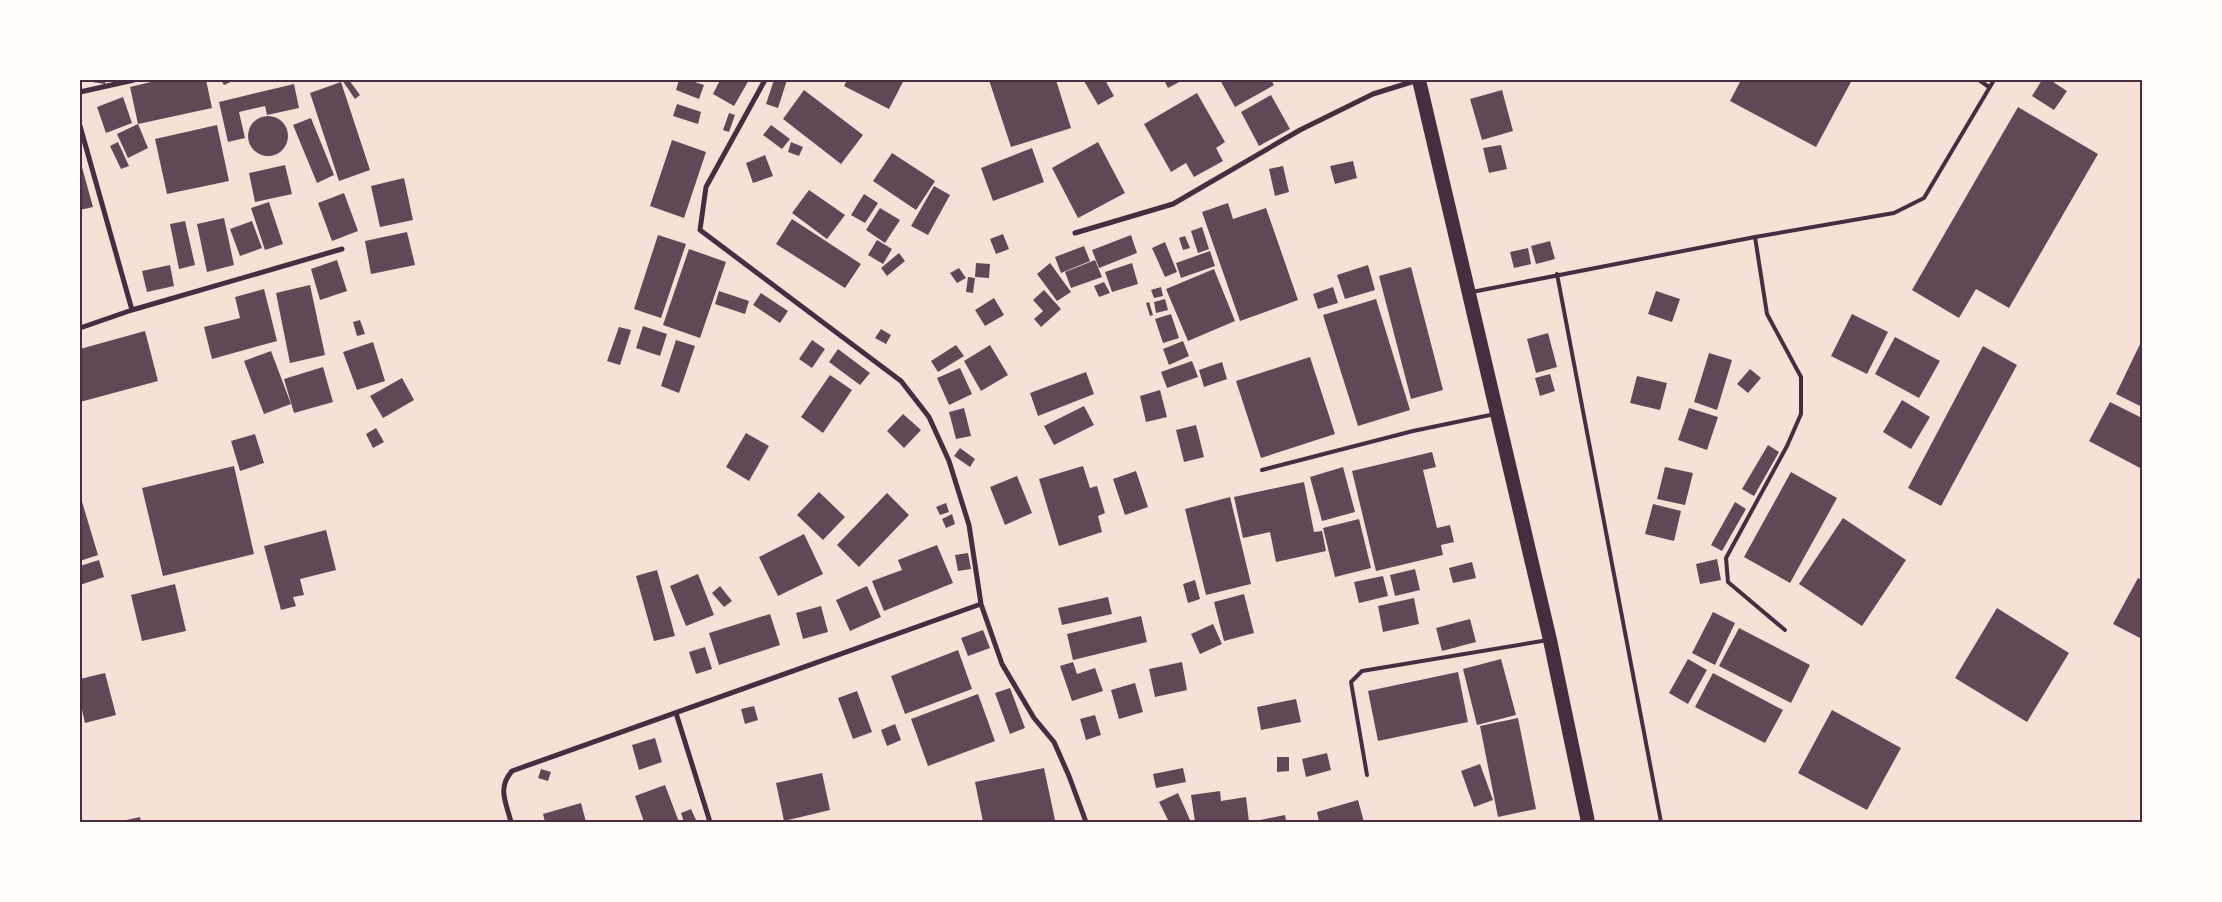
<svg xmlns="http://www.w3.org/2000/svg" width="2222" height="902" font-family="'Sofia Sans Condensed',sans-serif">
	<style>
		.building { fill: #644757 }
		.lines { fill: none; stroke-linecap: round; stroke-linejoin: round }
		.service { stroke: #4a2c40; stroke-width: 4 }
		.minor { stroke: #4a2c40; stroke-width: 5 }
		.trunk { stroke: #4a2c40; stroke-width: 14 }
		.neatline { fill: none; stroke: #4a2c40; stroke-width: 2 }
	</style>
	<rect width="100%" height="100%" fill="#f7e1d7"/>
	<path class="building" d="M92,80H106L105,84L92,82Z
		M159,80H206L212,108L138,124L130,87Z
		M221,80H235L224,85Z
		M342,80H349L360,95L355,99Z
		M679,80H689L704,85L699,99L676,90Z
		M720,80H749L734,106L713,94Z
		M774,80H787L778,108L766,104Z
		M847,80H904L889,109L844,86Z
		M989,80H1056L1071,128L1011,147Z
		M1087,80H1105L1114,96L1098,105L1084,81Z
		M1164,80H1183L1168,88Z
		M1220,80H1271L1274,85L1235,107Z
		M1741,80H1852L1816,147L1730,101Z
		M2042,80H2050L2067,91L2054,110L2032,96Z
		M341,82L370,170L339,181L310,93Z
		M294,84L299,108L267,115L265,106L239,112L245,138L228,142L219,102Z
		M804,90L863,135L841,164L783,119Z
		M1502,90L1513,131L1482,140L1470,99Z
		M1197,93L1225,142L1216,148L1223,161L1194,177L1186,163L1171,172L1144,124Z
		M1271,95L1290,129L1259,146L1241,112Z
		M123,97L132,123L106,133L97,107Z
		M677,104L701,112L698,124L673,116Z
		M2018,107L2098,154L2009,308L1976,289L1959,318L1912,290Z
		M729,113L735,115L729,132L723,130Z
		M248 136a20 20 0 1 1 40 0a20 20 0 1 1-40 0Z
		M311,118L334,175L317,183L293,125Z
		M138,124L148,148L128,158L117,134Z
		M217,125L229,181L167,194L155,139Z
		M771,125L790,139L782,149L763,135Z
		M672,140L706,152L684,218L650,206Z
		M118,142L129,166L121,169L110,146Z
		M791,142L803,147L799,156L788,152Z
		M1098,142L1125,193L1078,218L1052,168Z
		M1501,145L1507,169L1489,173L1483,148Z
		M1032,148L1044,182L993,201L981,168Z
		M892,153L935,181L916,210L873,181Z
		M765,155L773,176L753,183L746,163Z
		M80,160L93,207L80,210Z
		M1353,161L1357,178L1335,184L1330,166Z
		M285,165L292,194L255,202L249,173Z
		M1283,166L1289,192L1275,196L1269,169Z
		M404,178L413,220L380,227L371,186Z
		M934,186L950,195L928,235L911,226Z
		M809,190L845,215L827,239L792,213Z
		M344,193L358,231L332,241L318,203Z
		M864,194L878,203L865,223L851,215Z
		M269,202L283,244L265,250L251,208Z
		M1228,203L1233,219L1266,208L1298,300L1240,321L1202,212Z
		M880,208L900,220L885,243L866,230Z
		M224,218L234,265L207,272L197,224Z
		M792,219L861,264L845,288L776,244Z
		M185,221L195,265L179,269L170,224Z
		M252,221L262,248L240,256L230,229Z
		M1202,227L1209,249L1198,253L1191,231Z
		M407,232L415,265L371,274L365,241Z
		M1003,234L1009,249L996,254L990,239Z
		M658,235L686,244L661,318L634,309Z
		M1131,235L1137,253L1099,268L1092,250Z
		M1185,236L1190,248L1183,250L1179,238Z
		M877,240L892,249L883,264L868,255Z
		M1550,241L1555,259L1536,264L1531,246Z
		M1165,242L1177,272L1165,277L1152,248Z
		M1084,246L1090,261L1061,273L1055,257Z
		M1528,248L1531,264L1514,268L1510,252Z
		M689,249L726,262L700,338L663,325Z
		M1210,251L1215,266L1181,278L1176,263Z
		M899,253L905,261L887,276L881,268Z
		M337,260L347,291L320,300L311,269Z
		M1095,260L1102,277L1071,288L1065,272Z
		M976,263L990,264L989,278L975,277Z
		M1050,263L1071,292L1057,301L1037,274Z
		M1132,263L1138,284L1112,292L1105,272Z
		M170,265L174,286L147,292L142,271Z
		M1368,265L1375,290L1345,299L1337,275Z
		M1411,267L1443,390L1411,399L1379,276Z
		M959,268L966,278L957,283L950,273Z
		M1214,269L1235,321L1188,341L1166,289Z
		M968,277L975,278L973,293L966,292Z
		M1104,282L1110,293L1099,297L1094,286Z
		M310,285L325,355L290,363L276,293Z
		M1161,287L1163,296L1154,298L1151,290Z
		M1333,287L1338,303L1318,309L1313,294Z
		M264,289L277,341L212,359L204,327L240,318L235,297Z
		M1044,290L1061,309L1041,327L1034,319L1043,311L1033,300Z
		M719,291L749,301L745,314L715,304Z
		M1656,291L1680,299L1672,322L1648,314Z
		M761,293L788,311L780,323L753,305Z
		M994,298L1004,315L985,326L975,310Z
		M1165,299L1168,310L1156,313L1154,302Z
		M1376,299L1410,410L1358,426L1323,315Z
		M1149,302L1153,315L1150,316L1146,303Z
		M1171,314L1179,338L1163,343L1155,319Z
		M1852,314L1888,332L1867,374L1831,356Z
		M360,320L365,334L357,336L353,322Z
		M643,326L667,334L660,356L636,348Z
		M619,327L631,330L620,365L607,361Z
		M881,329L891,335L886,344L875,338Z
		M145,331L158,381L80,402V349Z
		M1548,333L1557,367L1536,373L1527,339Z
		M1895,337L1940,361L1919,398L1875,374Z
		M676,340L695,346L679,393L661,386Z
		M812,340L825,349L812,368L799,359Z
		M2142,340V407L2116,394Z
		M1183,341L1189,356L1169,365L1163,349Z
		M373,342L385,381L357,390L343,352Z
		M956,345L964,356L938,372L931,361Z
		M990,345L1008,375L981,391L964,361Z
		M1983,346L2017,365L1941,506L1908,488Z
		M838,349L870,373L860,385L829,362Z
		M271,351L291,404L264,414L244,361Z
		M1709,353L1732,360L1717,410L1694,402Z
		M1310,357L1335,434L1261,458L1236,381Z
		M1192,361L1198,377L1167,388L1161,372Z
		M1222,362L1227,379L1204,387L1199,370Z
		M323,367L333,402L294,413L284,379Z
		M960,368L972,394L949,405L937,378Z
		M1750,369L1761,378L1748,393L1737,384Z
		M1086,372L1094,394L1038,416L1030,393Z
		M1550,374L1555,391L1540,396L1535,378Z
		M830,375L852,390L823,433L801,417Z
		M1637,376L1667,383L1660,410L1630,403Z
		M402,378L414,400L383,418L370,396Z
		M1160,390L1167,417L1146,422L1140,396Z
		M1902,400L1930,417L1911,449L1883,432Z
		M2110,402L2142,418V469L2089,441Z
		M1084,406L1094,425L1054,445L1044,426Z
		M964,408L971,436L956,439L949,412Z
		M1689,408L1718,417L1707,450L1678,440Z
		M903,414L921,430L904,448L887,431Z
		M1196,425L1204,457L1184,462L1176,430Z
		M376,428L384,442L373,448L366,434Z
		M746,433L769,446L749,481L726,467Z
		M255,434L264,463L240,471L231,441Z
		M1768,445L1779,452L1754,496L1742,489Z
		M960,448L975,459L970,467L954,456Z
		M1432,452L1436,467L1423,470L1437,528L1450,525L1454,542L1441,545L1443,555L1376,571L1352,471Z
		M234,466L254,554L163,576L142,488Z
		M1083,466L1090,488L1097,486L1105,513L1098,516L1102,532L1059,546L1039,479Z
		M1343,467L1355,512L1322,521L1310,477Z
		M1665,467L1693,473L1685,505L1657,499Z
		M1136,471L1148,507L1125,515L1113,479Z
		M1791,472L1837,498L1790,583L1744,557Z
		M1017,476L1032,513L1005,525L990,487Z
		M1304,482L1314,532L1322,531L1326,551L1276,562L1270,532L1243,538L1234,497Z
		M819,492L845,517L823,540L797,515Z
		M887,493L909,515L859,567L837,545Z
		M80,495L98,555L80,561Z
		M1230,497L1251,584L1206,595L1185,509Z
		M1735,502L1746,509L1722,551L1711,545Z
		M946,503L949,512L940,515L936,507Z
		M1653,504L1681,511L1674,541L1645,534Z
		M952,514L955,524L946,528L942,519Z
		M1843,518L1906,560L1862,626L1799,584Z
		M1359,519L1371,568L1335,577L1323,528Z
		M326,530L336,570L300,579L304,595L293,597L296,606L281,610L264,546Z
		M804,534L823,574L778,596L759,557Z
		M937,545L953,583L884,611L872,581L902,570L898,560Z
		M968,553L971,569L958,571L955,555Z
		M1717,559L1721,580L1700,584L1696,564Z
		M99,560L104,577L80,585V566Z
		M1472,562L1476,578L1453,583L1449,568Z
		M1415,569L1420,590L1395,596L1390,575Z
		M657,570L675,636L654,641L636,576Z
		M698,574L714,615L686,626L670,586Z
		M1383,576L1388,596L1359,603L1354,582Z
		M2138,578L2142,580V639L2113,624Z
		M1195,580L1200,599L1188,603L1183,584Z
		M175,584L186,631L142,641L131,595Z
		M720,586L732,601L724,607L712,593Z
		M867,586L881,617L850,631L836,600Z
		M1244,594L1254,633L1224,641L1214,602Z
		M1108,597L1112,614L1062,625L1058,608Z
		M1414,598L1419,624L1383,632L1378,606Z
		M821,606L828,632L803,639L796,613Z
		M1997,608L2069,653L2027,722L1955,678Z
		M1713,612L1735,623L1715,665L1692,653Z
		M770,614L780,645L719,665L709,633Z
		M1141,616L1147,642L1073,660L1067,634Z
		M1470,619L1476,642L1442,651L1436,628Z
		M1213,624L1222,644L1200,654L1191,634Z
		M1739,628L1810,665L1791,703L1719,666Z
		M983,630L990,648L968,656L961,638Z
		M705,647L712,669L696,674L689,652Z
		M958,650L972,689L905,714L891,676Z
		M1501,659L1516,715L1477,725L1463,669Z
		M1688,659L1707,670L1688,704L1669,693Z
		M1073,662L1077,674L1095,668L1103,691L1072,701L1060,666Z
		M1182,662L1187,690L1155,697L1149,669Z
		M1458,672L1468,722L1378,741L1368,691Z
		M105,673L116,715L85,723L80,701V679Z
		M1713,673L1783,710L1765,743L1695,707Z
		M1135,683L1143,712L1119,719L1111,690Z
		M1010,688L1025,728L1010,734L995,693Z
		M857,691L872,732L853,739L838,698Z
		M978,694L995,741L928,766L911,719Z
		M1296,699L1301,722L1261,730L1257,707Z
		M754,706L758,720L745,724L741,709Z
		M1832,710L1901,748L1867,810L1798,773Z
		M1095,715L1101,735L1086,740L1080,719Z
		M1518,718L1536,809L1498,817L1480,726Z
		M895,724L901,740L887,746L881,730Z
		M655,738L662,762L639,770L632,745Z
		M1327,753L1331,770L1306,777L1302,759Z
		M1277,757H1289V771L1277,772Z
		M1480,764L1493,800L1474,807L1461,771Z
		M1044,768L1055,820L983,822L975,782Z
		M1183,768L1186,782L1156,788L1153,774Z
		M541,769L551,772L548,781L538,778Z
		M822,773L830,810L784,821L776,783Z
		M665,785L679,822H644L635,796Z
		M1220,791L1221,801L1246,797L1249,822H1195L1191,795Z
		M1178,793L1190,820L1169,822L1159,802Z
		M1358,800L1364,822H1319L1317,812Z
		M581,803L586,822H545L543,814Z
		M691,809L697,822H684L681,813Z
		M1285,815L1286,821L1261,822L1260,820Z
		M140,817L141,822H122V821Z"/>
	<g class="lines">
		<path class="service" d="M1979,80L1989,87
			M1755,237L1767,314L1801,377V414L1787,446L1726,558L1728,582L1785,630
			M1557,274L1661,822
			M1472,292L1755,237L1894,213L1924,198L1994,80
			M1262,470L1413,431L1495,414
			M1367,775L1351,682L1362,671L1548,640"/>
		<path class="minor" d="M765,80L706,187L700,230L901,381L929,417L949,461L969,525L981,604L1002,664L1034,718L1054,742L1069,776L1086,822
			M80,92L134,80
			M80,126L132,310
			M1075,233L1173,204L1300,130L1373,94L1418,80
			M80,328L132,310L342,249
			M676,713L710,822
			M511,822C506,802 497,788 512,771L981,604"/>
		<path class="trunk" d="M1419,80L1550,640L1588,822"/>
	</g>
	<rect width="2222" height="902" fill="none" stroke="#fffaf5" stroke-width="162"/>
	<rect x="81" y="81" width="2060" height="740" class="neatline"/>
</svg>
